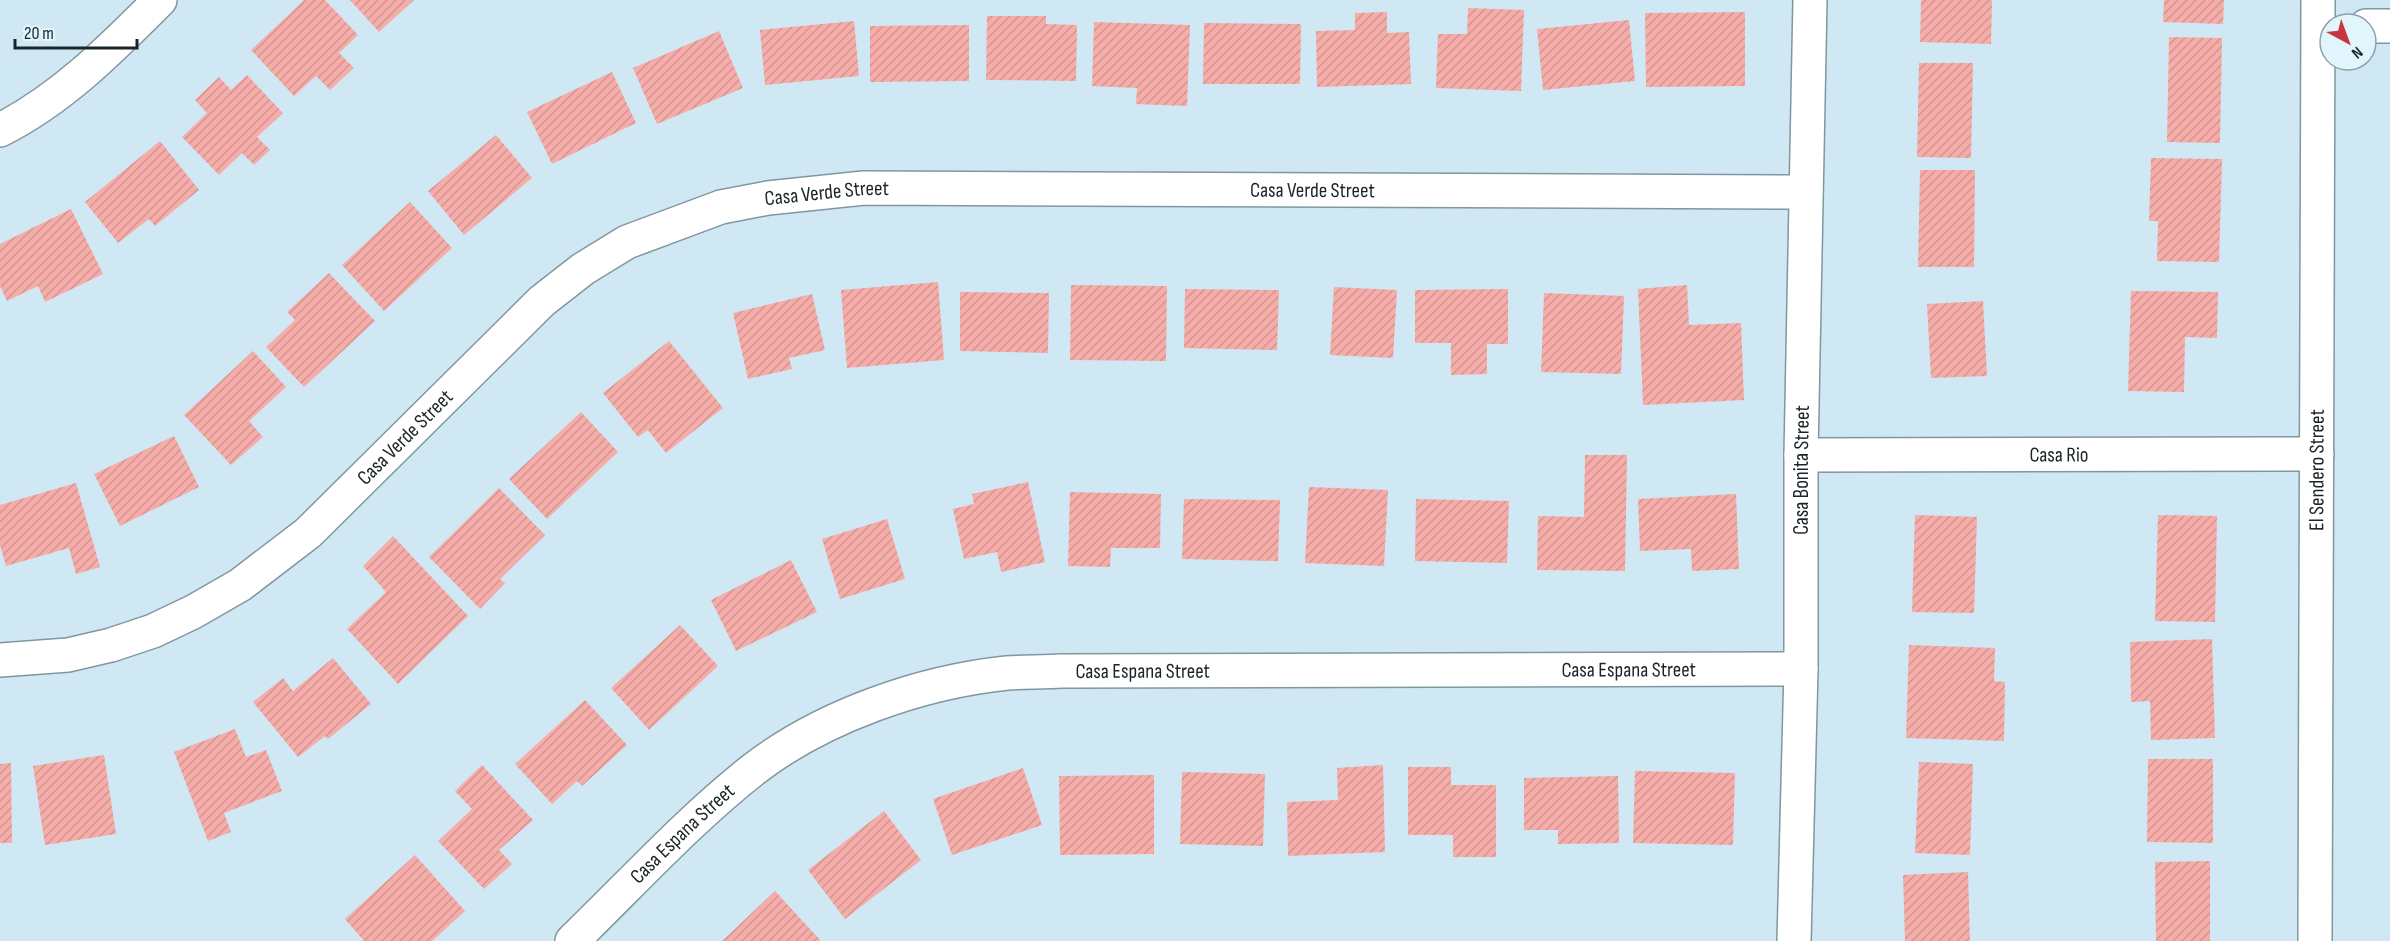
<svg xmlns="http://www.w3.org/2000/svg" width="2390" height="941" font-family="'Sofia Sans Condensed',sans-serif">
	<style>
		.building { fill: url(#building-hatch) }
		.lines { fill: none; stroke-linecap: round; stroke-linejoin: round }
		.minor-casing { stroke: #8097a0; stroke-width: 36 }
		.tertiary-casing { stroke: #8097a0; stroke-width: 36 }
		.minor { stroke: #fff; stroke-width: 33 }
		.tertiary { stroke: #fff; stroke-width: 33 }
		.labels { text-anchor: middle; stroke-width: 4.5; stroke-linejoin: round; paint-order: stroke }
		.street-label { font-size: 21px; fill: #1b2428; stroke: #e1f5fd }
	</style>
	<defs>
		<pattern id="building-hatch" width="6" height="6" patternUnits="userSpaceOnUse" patternTransform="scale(1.5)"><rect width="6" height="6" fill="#f6ada9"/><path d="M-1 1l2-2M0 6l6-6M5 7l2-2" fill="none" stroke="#d29591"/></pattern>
	</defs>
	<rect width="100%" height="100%" fill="#d0e8f3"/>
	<path class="building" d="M304,0H325L358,35L339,53L354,68L330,90L316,76L294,96L251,50Z
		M350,0H414L379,32Z
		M1921,0H1992L1991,44L1920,42Z
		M2164,0H2224L2223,24L2163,22Z
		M1468,8L1524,10L1521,91L1436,88L1438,34H1467Z
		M1387,12V33L1409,32L1411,84L1317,87L1316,31L1355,30V13Z
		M1745,12V86L1646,87L1645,13Z
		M987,16H1046V24L1077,25L1076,81L986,80Z
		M1629,20L1635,81L1543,90L1537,29Z
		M854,21L859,76L765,85L760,30Z
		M1094,22L1190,25L1187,106L1136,104L1137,88L1092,86Z
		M1204,23L1301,24L1300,84H1203Z
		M969,25V81L870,82V26Z
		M719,31L743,88L657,124L633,68Z
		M2169,37L2222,38L2220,143L2167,142Z
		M1919,63H1973L1971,158L1917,157Z
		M612,72L636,123L552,164L527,112Z
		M247,75L283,113L257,137L270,150L254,165L242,153L219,175L182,137L207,113L195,100L219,77L231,90Z
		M496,135L532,178L464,235L428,191Z
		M160,141L199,190L155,226L149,219L118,243L85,202Z
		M2151,158L2222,159L2219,262L2157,261L2158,221H2149Z
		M1920,170H1975L1974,267H1918Z
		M410,202L452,248L384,311L342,265Z
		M71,209L103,274L45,302L38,286L7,301L0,286V244Z
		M329,273L375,321L304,387L266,347L295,320L287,312Z
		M938,282L944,360L847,368L841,290Z
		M1071,285L1167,286L1166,361L1070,360Z
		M1687,285L1689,325L1741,323L1744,400L1643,405L1638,289Z
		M1334,287L1397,290L1393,358L1330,355Z
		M1185,289L1279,290L1277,350L1184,348Z
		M1508,289V344H1487V374L1451,375V343H1415V290Z
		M2131,291L2218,292L2217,338L2185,337L2184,392L2128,391Z
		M960,292L1049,293L1048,353L960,351Z
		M1544,293L1624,296L1621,374L1541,372Z
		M812,294L825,350L789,358L792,369L748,379L733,313Z
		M1983,301L1987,376L1931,378L1927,304Z
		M669,341L723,408L666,453L648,430L638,437L603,393Z
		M253,351L286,387L249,421L263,437L231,465L184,415Z
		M581,412L618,452L547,519L509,479Z
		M174,436L199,487L120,526L94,474Z
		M1585,455H1627L1625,571L1537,570L1538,516L1584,517Z
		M1028,482L1045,562L1001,572L997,552L964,559L953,509L974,504L972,494Z
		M76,483L100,567L76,574L69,548L6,566L0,545V505Z
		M1309,487L1388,490L1384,566L1305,563Z
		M499,488L545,535L500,579L505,583L480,609L429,557Z
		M1070,492L1161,494L1160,548H1111L1110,567L1068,566Z
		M1736,494L1739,569L1692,571L1691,549L1640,551L1638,499Z
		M1184,499L1280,500L1278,561L1182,559Z
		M1416,499L1509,501L1507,563L1415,561Z
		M1915,515L1977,517L1974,613L1912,612Z
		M2158,515L2217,516L2215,622L2155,621Z
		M887,519L905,579L840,599L822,539Z
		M393,536L468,616L398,684L347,629L386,592L363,566Z
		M791,560L817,612L736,651L711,600Z
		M680,625L718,666L649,730L611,688Z
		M2212,639L2215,738L2151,740L2150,701L2131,702L2130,642Z
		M1909,645L1995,648L1994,681L2005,682L2004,741L1906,738Z
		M333,658L371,704L328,739L325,736L298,757L253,702L283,678L293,691Z
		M585,700L627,745L582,786L577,781L552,804L515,764Z
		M235,729L246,757L266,750L282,791L224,813L231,832L208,841L174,752Z
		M104,755L116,834L45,845L33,766Z
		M2148,759H2213V843L2147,842Z
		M1919,762L1973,764L1970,855L1915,853Z
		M11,763L12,843H0V764Z
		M482,765L533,820L499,850L512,864L484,889L438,841L472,809L455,791Z
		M1383,765L1385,852L1288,856L1287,802L1338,800L1337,768Z
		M1408,767H1451V785H1496V857H1453V835H1408Z
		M1023,768L1042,825L952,855L933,799Z
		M1635,771L1735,773L1733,845L1633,843Z
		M1182,772L1265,774L1263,846L1180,844Z
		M1154,775V854L1060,855L1059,776Z
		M1618,776L1619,843L1558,844V830H1524V778Z
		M884,811L921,860L845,919L808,870Z
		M415,855L465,911L432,941H364L345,919Z
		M2210,861V941H2156L2155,862Z
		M1968,872L1970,941H1905L1903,875Z
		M775,891L821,941H722Z"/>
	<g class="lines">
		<g class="minor-casing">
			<g id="minor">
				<path d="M2366,26H2390"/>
				<path d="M0,130C62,99 112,48 160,0"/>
				<path id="s1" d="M1801,455L2317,454"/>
				<path id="s2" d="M0,660L68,655L111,645L153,631L193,612L240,585L308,533L542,301L583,269L627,242L721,207L768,198L864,188L1806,192"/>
				<path id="s3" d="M572,941C632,883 689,820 754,769C823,716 921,682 1007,673C1025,672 1044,672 1062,671L1801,669"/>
				<path id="s4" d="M1794,941L1801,669V455L1810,0"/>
			</g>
		</g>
		<g class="tertiary-casing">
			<g id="tertiary">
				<path id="s5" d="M2315,941L2318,0"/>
			</g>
		</g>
		<use href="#minor" class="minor"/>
		<use href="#tertiary" class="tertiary"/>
	</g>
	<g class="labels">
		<g class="street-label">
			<text dy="7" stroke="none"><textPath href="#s2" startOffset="1467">Casa Verde Street</textPath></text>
			<text dy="7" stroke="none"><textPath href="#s2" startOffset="981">Casa Verde Street</textPath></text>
			<text dy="7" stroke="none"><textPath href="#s2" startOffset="477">Casa Verde Street</textPath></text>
			<text dy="7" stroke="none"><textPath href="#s1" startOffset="258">Casa Rio</textPath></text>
			<text dy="7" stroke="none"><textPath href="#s5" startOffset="471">El Sendero Street</textPath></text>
			<text dy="7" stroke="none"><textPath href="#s4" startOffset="471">Casa Bonita Street</textPath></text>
			<text dy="7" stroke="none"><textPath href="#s3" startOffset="1146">Casa Espana Street</textPath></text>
			<text dy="7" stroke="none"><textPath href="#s3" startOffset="660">Casa Espana Street</textPath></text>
			<text dy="7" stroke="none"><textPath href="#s3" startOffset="154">Casa Espana Street</textPath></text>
		</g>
	</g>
	<g transform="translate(2348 42) rotate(139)"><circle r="28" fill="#e1f5fd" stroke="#92a1a8" stroke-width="1.5"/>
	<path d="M0-4.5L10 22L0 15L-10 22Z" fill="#c6373d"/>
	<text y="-9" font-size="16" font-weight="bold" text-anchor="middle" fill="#1b2428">N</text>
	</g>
	<path d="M15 39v9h122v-9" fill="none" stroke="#1b2428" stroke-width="3"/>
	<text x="24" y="39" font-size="18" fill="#1b2428" stroke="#e1f5fd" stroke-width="4.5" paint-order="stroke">20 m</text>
</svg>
